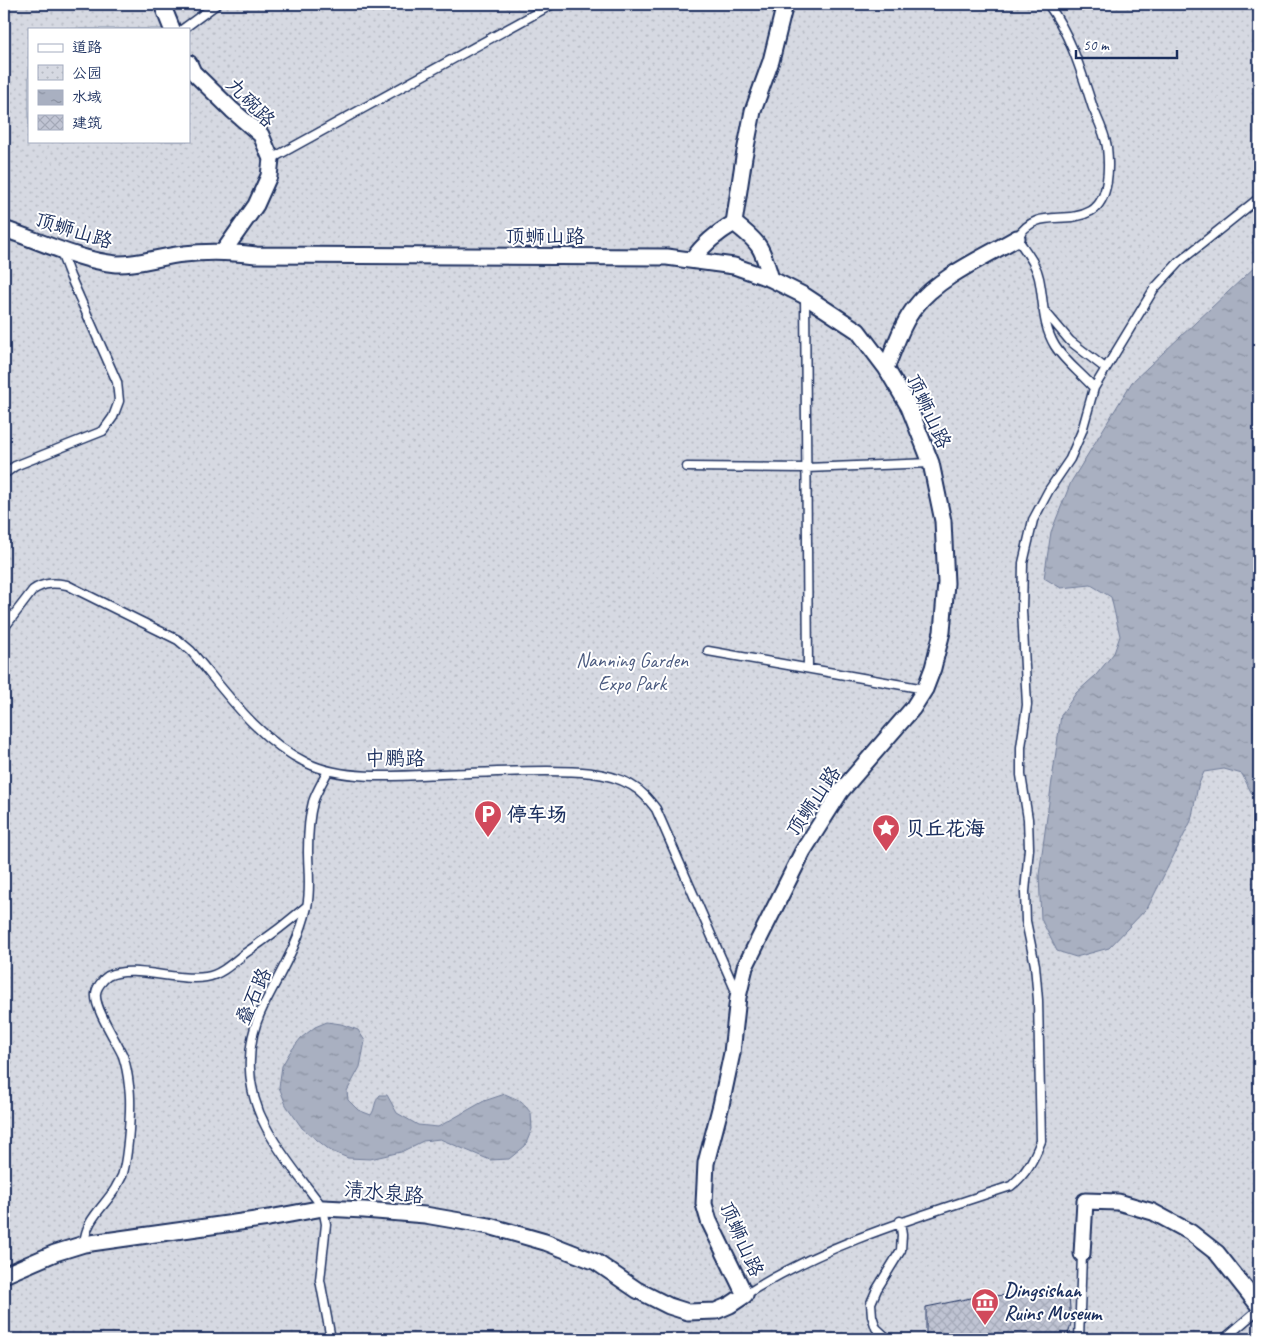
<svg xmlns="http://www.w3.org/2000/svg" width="1263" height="1343" font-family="Caveat,'LXGW WenKai TC',sans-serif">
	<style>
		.park { fill: url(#park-dots); stroke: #7884a0; fill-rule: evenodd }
		.water { fill: url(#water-ripples); stroke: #707c99 }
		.building { fill: url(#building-cross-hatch); stroke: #1b2f5e }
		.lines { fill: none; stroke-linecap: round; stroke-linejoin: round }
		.lane-casing { stroke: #1b2f5e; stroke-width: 11 }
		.street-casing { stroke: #1b2f5e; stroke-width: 19 }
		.lane { stroke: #fff; stroke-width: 8 }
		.street { stroke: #fff; stroke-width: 15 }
		.labels { text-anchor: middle; stroke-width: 4; stroke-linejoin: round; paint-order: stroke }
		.street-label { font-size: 20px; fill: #1b2f5e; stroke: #fff }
		.park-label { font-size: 20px; fill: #4a5a7f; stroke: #fff }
		.poi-label { font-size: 20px; font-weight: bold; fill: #1b2f5e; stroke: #fff; text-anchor: start }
	</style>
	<defs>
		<pattern id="park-dots" width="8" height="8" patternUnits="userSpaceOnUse" patternTransform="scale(1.25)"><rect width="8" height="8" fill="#d6d9e2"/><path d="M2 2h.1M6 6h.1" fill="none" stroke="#b7bbc4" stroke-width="1.8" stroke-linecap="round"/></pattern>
		<pattern id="water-ripples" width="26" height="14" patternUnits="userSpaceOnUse" patternTransform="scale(1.25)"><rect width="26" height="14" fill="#a9b0c1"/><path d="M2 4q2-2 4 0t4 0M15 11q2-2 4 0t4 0" fill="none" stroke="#8990a0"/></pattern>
		<pattern id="building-cross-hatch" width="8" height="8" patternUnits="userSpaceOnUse" patternTransform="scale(1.25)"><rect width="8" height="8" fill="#c0c4d3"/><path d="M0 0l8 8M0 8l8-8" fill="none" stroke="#a4a9b8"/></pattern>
	</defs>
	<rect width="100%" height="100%" fill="#f6f7f9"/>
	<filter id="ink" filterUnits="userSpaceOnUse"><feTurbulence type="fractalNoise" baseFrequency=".02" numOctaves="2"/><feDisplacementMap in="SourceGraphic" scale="10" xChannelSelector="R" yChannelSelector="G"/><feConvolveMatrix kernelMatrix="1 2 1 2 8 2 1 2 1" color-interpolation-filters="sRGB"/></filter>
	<g filter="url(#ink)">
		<path class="park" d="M4,4H1259V1339H4ZM29,29H189V141H29Z"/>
		<path class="water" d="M1259,263V801L1252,794L1242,774L1224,769L1204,772L1198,786L1191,821L1148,907L1109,948L1076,957L1057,951L1041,919L1039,875L1061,715L1076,693L1096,675L1114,653L1120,636L1111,597L1091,585L1061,588L1044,578L1051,532L1071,482L1132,382Z
			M327,1022L341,1024L358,1030L365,1041L360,1067L347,1091L348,1100L358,1110L371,1115C376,1108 373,1103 380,1095H387L397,1113L418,1125L438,1127L484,1101L505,1094L521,1101L531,1113L532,1129L525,1146L509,1159L490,1160L440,1139L423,1141L401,1152L370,1159L348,1158L331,1151L302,1128L286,1105L279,1087L282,1066L290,1052L301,1038L315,1027Z"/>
		<path class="building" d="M1018,1294L1069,1295L1071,1323L1067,1339H926V1307L971,1298Z"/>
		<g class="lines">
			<g class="lane-casing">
				<path id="lane" d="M1048,4C1071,36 1081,71 1093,108C1098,120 1105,134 1107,147C1109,165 1110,200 1091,211C1064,226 1037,206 1017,238C1025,251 1036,263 1039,278C1044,301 1042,325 1055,346C1065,362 1082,374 1094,388
					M183,29L217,4
					M271,159L553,4
					M805,296L808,668
					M1043,309L1070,341L1105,368
					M687,467L806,468L931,463
					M4,474L15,466L103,431L113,417L119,401L117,382L70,276L60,250
					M4,628L33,590C45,582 55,583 67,585L178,640L191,651C225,691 258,740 307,763C344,781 400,776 441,774C476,773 511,771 547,771C574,771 607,771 631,785C642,791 649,800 656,809L737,994
					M708,651L925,689
					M328,771C323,781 316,792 313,802C309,817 308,835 308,851C308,870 311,888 307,907C299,943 279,975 263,1007C244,1045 246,1090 266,1127C281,1156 304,1182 323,1208L326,1224L320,1280L331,1339
					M84,1244C86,1219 103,1208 115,1189C117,1185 120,1180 122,1176C128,1159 132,1104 129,1086C128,1076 126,1065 123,1056C117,1042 94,1008 96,994C96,988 103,979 108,976C132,964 177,982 206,977C220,975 233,963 244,954C266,939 287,923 307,906
					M745,1295C826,1243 920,1216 1011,1186C1026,1174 1034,1159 1041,1141L1038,1000L1035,965L1026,921L1025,892L1029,848L1028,819L1021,775V747L1027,705L1022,610L1023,563L1033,520L1049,490L1070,459L1082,431L1094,388L1154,289L1179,262L1259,198
					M888,1339L876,1328L872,1316L871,1303L877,1289L901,1250L902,1235L900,1221
					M1079,1339L1082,1254
					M1224,1339L1259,1309"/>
			</g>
			<g class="street-casing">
				<path id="street" d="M162,4L172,29
					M189,63L193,72L232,110L261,135L271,159L269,176L256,205L223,252
					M4,229C40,241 78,260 116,264C139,265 161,256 184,254C208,251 232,252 256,255L667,257L734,266L771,279L805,296L858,331L886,368L909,407L931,463L943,521L946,583L942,632L933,668L925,689L913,708L841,791L803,851L745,967L738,997L732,1053L721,1105L706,1163L704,1204L709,1221L745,1295L730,1305L716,1311L688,1312L669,1306L637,1290L596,1262L545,1242L489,1226L425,1215L364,1210L323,1208L269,1218L84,1244L55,1253L4,1275
					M693,259C704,243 717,233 734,223
					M771,279C762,247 760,243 734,223L744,157L753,111L771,61L785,4
					M886,368C895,347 902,323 916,306C937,278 986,256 1017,238
					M1082,1254L1085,1201L1118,1202L1153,1212L1190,1232L1217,1253L1259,1306"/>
			</g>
			<use href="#lane" class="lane"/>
			<use href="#street" class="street"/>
		</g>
	</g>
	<defs>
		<g id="parking-pin" transform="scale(1.4375)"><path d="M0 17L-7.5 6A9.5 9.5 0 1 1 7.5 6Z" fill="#d1495b" stroke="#fff"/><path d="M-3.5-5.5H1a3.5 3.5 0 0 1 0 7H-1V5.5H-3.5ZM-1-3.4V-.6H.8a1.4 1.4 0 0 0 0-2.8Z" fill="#fff"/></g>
		<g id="sight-pin" transform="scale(1.4375)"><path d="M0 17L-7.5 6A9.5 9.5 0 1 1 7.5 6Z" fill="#d1495b" stroke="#fff"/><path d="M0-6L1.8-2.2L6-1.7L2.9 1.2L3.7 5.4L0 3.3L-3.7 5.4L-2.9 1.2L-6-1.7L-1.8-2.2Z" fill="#fff"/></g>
		<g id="museum-pin" transform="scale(1.4375)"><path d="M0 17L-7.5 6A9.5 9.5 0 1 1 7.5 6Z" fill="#d1495b" stroke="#fff"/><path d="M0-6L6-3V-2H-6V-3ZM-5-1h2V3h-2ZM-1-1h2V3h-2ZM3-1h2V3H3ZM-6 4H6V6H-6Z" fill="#fff"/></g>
	</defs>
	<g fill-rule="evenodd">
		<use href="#parking-pin" x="488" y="814"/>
		<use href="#sight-pin" x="886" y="828"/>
		<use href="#museum-pin" x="985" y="1302"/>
	</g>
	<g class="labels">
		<g class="street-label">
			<text transform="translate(251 102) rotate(46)" y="7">九碗路</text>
			<text transform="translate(74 230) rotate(17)" y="7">顶蛳山路</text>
			<text x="545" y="243">顶蛳山路</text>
			<text transform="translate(929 411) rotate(65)" y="7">顶蛳山路</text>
			<text x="395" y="765">中鹏路</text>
			<text transform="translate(813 801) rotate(-56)" y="7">顶蛳山路</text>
			<text transform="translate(253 996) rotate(-66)" y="7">叠石路</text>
			<text transform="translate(384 1192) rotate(5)" y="7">清水泉路</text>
			<text transform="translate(742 1239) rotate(66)" y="7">顶蛳山路</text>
		</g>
		<g class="park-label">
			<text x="632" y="667">Nanning Garden<tspan x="632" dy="23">Expo Park</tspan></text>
		</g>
		<g class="poi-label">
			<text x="507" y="821">停车场</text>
			<text x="905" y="835">贝丘花海</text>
			<text x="1004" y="1297">Dingsishan<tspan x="1004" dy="23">Ruins Museum</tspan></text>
		</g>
	</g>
	<rect width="1263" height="1343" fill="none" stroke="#fff" stroke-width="20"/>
	<rect x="10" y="10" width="1243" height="1323" fill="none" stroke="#1b2f5e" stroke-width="2" filter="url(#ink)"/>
	<rect x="28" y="28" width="162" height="115" fill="#ffffff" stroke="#a4acbf"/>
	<rect x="38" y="44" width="25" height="8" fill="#ffffff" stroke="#a4acbf"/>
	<text x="72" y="52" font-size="15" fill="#1b2f5e">道路</text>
	<rect x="38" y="65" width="25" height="15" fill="url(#park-dots)" stroke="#a4acbf"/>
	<text x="72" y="78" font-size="15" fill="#1b2f5e">公园</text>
	<rect x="38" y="90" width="25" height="15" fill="url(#water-ripples)" stroke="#a4acbf"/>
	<text x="72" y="102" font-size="15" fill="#1b2f5e">水域</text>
	<rect x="38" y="115" width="25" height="15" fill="url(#building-cross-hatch)" stroke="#a4acbf"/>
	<text x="72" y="128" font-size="15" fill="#1b2f5e">建筑</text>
	<path d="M1076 50v8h101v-8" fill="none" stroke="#1b2f5e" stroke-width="2.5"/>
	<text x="1083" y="50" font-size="15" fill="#1b2f5e" stroke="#ffffff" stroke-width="4" paint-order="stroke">50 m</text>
</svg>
